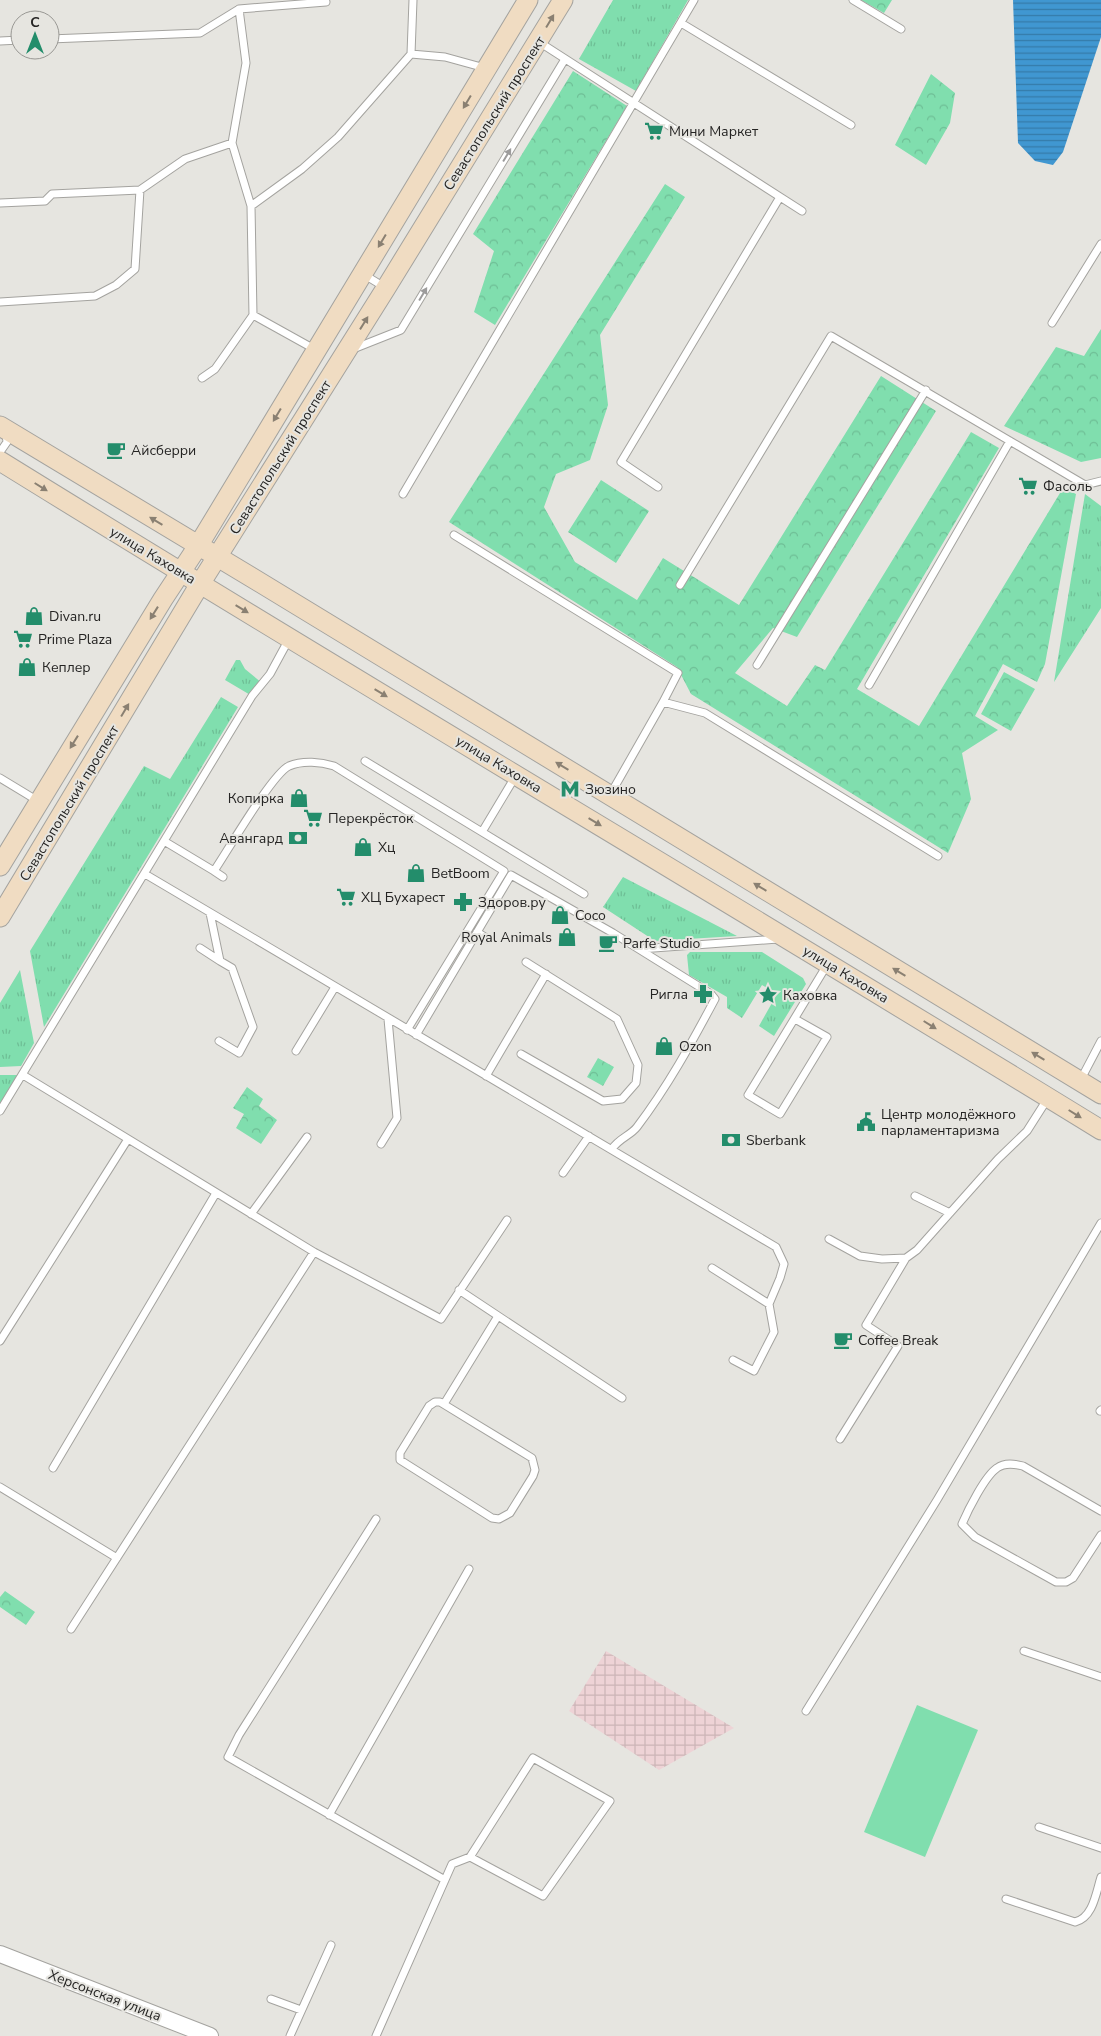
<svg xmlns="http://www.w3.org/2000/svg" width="1101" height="2036" font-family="'Nunito Sans',sans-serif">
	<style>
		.industrial { fill: url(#industrial-grid) }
		.grass { fill: url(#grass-tufts) }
		.forest { fill: url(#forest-crowns) }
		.pitch { fill: #80deae }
		.water { fill: url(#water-rules) }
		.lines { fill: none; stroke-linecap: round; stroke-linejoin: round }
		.service-casing { stroke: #a4a39f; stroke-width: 9 }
		.tertiary-casing { stroke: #a4a39f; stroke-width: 18 }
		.secondary-casing { stroke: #a4a39f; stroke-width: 21 }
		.service { stroke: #fff; stroke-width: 7 }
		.tertiary { stroke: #fff; stroke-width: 16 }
		.secondary { stroke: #f0dcc2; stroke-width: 19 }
		.oneway { fill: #8a8072 }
		.oneway2 { fill: #9d9c9c }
		.labels { text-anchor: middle; stroke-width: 4; stroke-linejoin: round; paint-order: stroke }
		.street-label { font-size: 14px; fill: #252423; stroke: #e6e5e0 }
		.poi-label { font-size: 14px; fill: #252423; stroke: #e6e5e0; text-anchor: start }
	</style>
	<defs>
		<pattern id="industrial-grid" width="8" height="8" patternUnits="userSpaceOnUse" patternTransform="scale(1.25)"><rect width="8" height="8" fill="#eed3d6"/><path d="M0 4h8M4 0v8" fill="none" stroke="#ccb5b7"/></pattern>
		<pattern id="grass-tufts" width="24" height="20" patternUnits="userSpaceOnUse" patternTransform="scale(1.25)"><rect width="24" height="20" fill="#80deae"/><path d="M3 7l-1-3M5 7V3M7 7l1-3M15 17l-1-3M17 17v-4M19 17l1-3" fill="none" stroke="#6ebe95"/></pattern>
		<pattern id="forest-crowns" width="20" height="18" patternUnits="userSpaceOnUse" patternTransform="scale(1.25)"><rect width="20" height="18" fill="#80deae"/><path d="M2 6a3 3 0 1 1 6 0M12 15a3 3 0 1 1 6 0" fill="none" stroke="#6ebe95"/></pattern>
		<pattern id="water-rules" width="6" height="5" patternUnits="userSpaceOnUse" patternTransform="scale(1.25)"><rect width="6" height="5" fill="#4097d1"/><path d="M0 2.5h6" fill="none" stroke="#357ba9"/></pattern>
	</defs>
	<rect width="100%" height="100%" fill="#e6e5e0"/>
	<path class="industrial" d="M606,1651L734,1728L659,1770L569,1711Z"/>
	<path class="grass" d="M613,0H688L636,91L579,59Z
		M1085,494L1101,506V608L1054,682Z
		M236,660H240L245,669L262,683L252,696L225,680Z
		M221,697L238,707L44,1027L30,951L144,766L170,779Z
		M623,877L737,936L655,941L603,907Z
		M690,952H762L803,978L806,984L774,1036L759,1026L777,994L762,985L742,1018L727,1008V997L689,975L687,955Z
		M20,970L34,1043L21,1066L0,1067V1003Z
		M0,1075H23L0,1111Z"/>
	<path class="forest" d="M861,0H892L884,13Z
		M573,71L627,106L495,325L474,312L494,251L473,234Z
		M931,74L955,93L950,123L926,165L895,145Z
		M665,184L685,197L600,335L608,405L590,460L556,474L544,507L575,562L637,600L663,558L739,605L881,376L936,411L797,637L773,628L735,673L787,706L815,665L825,670L971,432L999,448L857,689L919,726L1063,488L1076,494L1045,664L1037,682L1003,664L975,716L998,730L962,753L971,799L948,853L691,694L677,667L449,522Z
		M1101,329V458L1081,462L1004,426L1056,347L1084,356Z
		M601,480L649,511L616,563L568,532Z
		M1004,672L1035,689L1011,731L981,714Z
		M598,1058L614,1067L603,1086L587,1077Z
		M247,1087L263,1099L259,1106L277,1120L261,1144L236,1128L244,1114L233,1108Z
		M5,1591L35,1612L26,1625L0,1607V1597Z"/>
	<path class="pitch" d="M917,1705L978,1730L925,1857L864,1832Z"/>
	<path class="water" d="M1013,0H1101V37L1063,152L1053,165L1035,161L1018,143Z"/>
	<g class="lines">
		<g class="service-casing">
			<path id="service" d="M413,0L411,54L445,57L485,68
				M853,0L901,29
				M681,23L851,125
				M50,39L200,33L239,9L326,2
				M0,41L20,40
				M539,42L802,211
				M140,190L185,159L232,143
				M0,203L45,201L52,194L140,190L135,269L116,285L95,296L0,302
				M251,206L302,169L338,137L411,54
				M363,274L386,288
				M253,315L316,350
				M1052,323L1101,244
				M353,349L401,330L565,59
				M202,378L215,369L253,315L251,206L232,143L246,63L239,9
				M0,452L7,442L6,433
				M658,487L621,462L780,197
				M403,494L694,0
				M454,535L678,673L663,702L705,713L938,856
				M680,585L831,336L1085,485L1101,481
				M757,665L926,390
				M869,685L1010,441
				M365,761L482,832L515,777
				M0,778L38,801
				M610,795L663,702
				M482,832L584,894
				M164,841L214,871C227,852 272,774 289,766C303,760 321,762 334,766L504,871L407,1030
				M214,871L223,877
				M145,874L776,1247L784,1264L780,1278L769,1304L774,1332L754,1371L733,1360
				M210,913L220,961L232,968L253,1027L239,1053L219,1041
				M477,932L488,939
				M200,948L220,961
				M640,949L778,939
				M795,1019L827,1037L780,1114L748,1095L827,965
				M416,1035L511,875L613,933L711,994L715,999C691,1044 668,1086 637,1127C630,1136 619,1138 612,1149
				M296,1051L335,987
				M521,1054L603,1101L622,1099L636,1083L638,1065L617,1019L526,962
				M23,1075L314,1252L441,1319L507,1220
				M486,1076L546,974
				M1080,1081L1101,1041
				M0,1111L252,696L270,674L289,639
				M381,1144L397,1118L388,1019
				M563,1173L589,1136
				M915,1196L950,1213
				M251,1214L307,1137
				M829,1239L860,1256L882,1259L906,1258L917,1250L998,1159L1027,1131L1048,1098
				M712,1268L769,1304
				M459,1290L622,1398
				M0,1341L128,1139
				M435,1402H440L532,1458L535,1470L533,1476L510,1513L499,1519L492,1518L400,1460V1453L429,1406Z
				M444,1404L498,1316
				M1100,1411L1101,1410
				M840,1439L898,1346L866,1325L906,1258
				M53,1468L216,1193
				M0,1487L117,1558
				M1101,1511L1023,1466C1015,1464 1005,1462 997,1468C985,1476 968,1510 962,1524L975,1537L1056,1582H1066L1073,1578L1101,1535
				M376,1519L239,1735L228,1757L445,1880
				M71,1629L314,1252
				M1024,1651L1101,1677
				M806,1711L937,1500L1101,1223
				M329,1815L469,1569
				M1039,1827L1101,1848
				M1006,1899L1075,1922C1093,1918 1096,1893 1101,1877
				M271,1999L301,2010
				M290,2036L331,1945
				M376,2036L452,1864L470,1857L533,1758L610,1801L543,1896L470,1857"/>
		</g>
		<g class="tertiary-casing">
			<path id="tertiary" d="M0,1954L210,2036"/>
		</g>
		<g class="secondary-casing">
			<path id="secondary" d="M0,426L251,577L1101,1094
				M0,461C365,687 735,905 1101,1130
				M0,866L163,599L198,546L528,0
				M0,917L200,584L386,288L563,0"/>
		</g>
		<use href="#service" class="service"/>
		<use href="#tertiary" class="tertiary"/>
		<use href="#secondary" class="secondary"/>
	</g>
	<defs><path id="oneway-solid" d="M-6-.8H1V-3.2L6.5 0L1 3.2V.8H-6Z" transform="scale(1.25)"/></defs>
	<g class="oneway">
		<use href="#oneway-solid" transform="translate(550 21) rotate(-59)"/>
		<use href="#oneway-solid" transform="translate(467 102) rotate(121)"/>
		<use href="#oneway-solid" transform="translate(382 241) rotate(121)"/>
		<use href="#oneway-solid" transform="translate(364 323) rotate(-58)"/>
		<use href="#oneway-solid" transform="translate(277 415) rotate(121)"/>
		<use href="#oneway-solid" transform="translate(41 487) rotate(32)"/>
		<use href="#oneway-solid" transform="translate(156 521) rotate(-149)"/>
		<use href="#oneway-solid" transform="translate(242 609) rotate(31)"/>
		<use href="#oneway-solid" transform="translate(154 613) rotate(122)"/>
		<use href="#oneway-solid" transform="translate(381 693) rotate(31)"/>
		<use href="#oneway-solid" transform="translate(125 710) rotate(-59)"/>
		<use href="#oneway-solid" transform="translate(74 742) rotate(122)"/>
		<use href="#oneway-solid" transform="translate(562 766) rotate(-149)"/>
		<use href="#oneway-solid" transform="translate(595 822) rotate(31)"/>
		<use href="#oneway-solid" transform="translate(760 887) rotate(-149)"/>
		<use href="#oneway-solid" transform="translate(899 972) rotate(-149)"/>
		<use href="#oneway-solid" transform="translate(930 1025) rotate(32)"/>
		<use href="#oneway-solid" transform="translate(1038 1056) rotate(-149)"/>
		<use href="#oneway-solid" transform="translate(1075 1114) rotate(32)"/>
	</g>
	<g class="oneway2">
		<use href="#oneway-solid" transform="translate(507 155) rotate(-59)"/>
		<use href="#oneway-solid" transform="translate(423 294) rotate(-59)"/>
	</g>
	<defs>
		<g id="supermarket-bare" transform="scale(1.5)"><path d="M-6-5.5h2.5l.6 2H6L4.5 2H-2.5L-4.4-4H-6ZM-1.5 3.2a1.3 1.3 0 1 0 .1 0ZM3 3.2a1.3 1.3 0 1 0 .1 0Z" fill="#238d6b" stroke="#e6e5e0" stroke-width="2.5" paint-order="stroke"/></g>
		<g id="cafe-bare" transform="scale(1.5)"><path d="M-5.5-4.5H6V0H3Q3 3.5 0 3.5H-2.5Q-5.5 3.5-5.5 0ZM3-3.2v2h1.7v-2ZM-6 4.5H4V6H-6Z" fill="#238d6b" stroke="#e6e5e0" stroke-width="2.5" paint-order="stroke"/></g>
		<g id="shop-bare" transform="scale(1.5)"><path d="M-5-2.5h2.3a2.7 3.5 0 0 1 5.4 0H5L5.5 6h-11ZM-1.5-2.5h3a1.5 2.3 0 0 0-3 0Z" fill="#238d6b" stroke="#e6e5e0" stroke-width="2.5" paint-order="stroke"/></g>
		<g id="metro-bare" transform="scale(1.5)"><path d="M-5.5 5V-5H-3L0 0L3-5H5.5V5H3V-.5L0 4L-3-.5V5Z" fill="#238d6b" stroke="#e6e5e0" stroke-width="2.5" paint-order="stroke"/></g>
		<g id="bank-bare" transform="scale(1.5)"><path d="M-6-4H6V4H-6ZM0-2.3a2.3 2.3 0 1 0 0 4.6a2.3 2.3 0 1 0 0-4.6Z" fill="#238d6b" stroke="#e6e5e0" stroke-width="2.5" paint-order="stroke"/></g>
		<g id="pharmacy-bare" transform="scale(1.5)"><path d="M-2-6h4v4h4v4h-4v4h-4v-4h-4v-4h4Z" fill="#238d6b" stroke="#e6e5e0" stroke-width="2.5" paint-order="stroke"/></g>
		<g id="sight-bare" transform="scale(1.5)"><path d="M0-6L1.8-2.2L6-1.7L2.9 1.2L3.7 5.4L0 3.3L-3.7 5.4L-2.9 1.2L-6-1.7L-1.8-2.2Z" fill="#238d6b" stroke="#e6e5e0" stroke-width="2.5" paint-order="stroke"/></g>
		<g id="civic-bare" transform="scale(1.5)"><path d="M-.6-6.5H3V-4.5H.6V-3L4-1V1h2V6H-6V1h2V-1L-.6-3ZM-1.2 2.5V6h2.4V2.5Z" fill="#238d6b" stroke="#e6e5e0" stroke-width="2.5" paint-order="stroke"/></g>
	</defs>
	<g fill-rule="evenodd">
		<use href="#supermarket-bare" x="654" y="131"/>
		<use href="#cafe-bare" x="116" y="450"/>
		<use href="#supermarket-bare" x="1028" y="486"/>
		<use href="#shop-bare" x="34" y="616"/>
		<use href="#supermarket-bare" x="23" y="639"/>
		<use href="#shop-bare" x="27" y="667"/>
		<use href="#metro-bare" x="570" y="789"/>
		<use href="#shop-bare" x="299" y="798"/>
		<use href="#supermarket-bare" x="313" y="818"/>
		<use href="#bank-bare" x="298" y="838"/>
		<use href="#shop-bare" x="363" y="847"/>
		<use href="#shop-bare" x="416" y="873"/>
		<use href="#supermarket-bare" x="346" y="897"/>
		<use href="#pharmacy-bare" x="463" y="902"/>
		<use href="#shop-bare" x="560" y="915"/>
		<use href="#shop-bare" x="567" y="937"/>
		<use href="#cafe-bare" x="608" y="943"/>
		<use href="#pharmacy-bare" x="703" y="994"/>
		<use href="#sight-bare" x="768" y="995"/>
		<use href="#shop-bare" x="664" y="1046"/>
		<use href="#civic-bare" x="866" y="1122"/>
		<use href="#bank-bare" x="731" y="1140"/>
		<use href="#cafe-bare" x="843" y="1340"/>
	</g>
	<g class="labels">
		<g class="street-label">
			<text transform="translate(494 113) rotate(-58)" y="5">Севастопольский проспект</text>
			<text transform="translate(280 457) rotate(-58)" y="5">Севастопольский проспект</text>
			<text transform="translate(153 555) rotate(31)" y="5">улица Каховка</text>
			<text transform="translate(499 764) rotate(31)" y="5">улица Каховка</text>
			<text transform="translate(69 803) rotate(-59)" y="5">Севастопольский проспект</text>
			<text transform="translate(846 974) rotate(31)" y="5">улица Каховка</text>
			<text transform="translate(105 1995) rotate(21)" y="5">Херсонская улица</text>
		</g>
		<g class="poi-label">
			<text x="669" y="136">Мини Маркет</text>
			<text x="131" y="455">Айсберри</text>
			<text x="1043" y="491">Фасоль</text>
			<text x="49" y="621">Divan.ru</text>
			<text x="38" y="644">Prime Plaza</text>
			<text x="42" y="672">Кеплер</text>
			<text x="585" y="794">Зюзино</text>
			<text x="284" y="803" text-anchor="end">Копирка</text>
			<text x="328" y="823">Перекрёсток</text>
			<text x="283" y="843" text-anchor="end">Авангард</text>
			<text x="378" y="852">Хц</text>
			<text x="431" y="878">BetBoom</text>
			<text x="361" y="902">ХЦ Бухарест</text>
			<text x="478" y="907">Здоров.ру</text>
			<text x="575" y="920">Coco</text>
			<text x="552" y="942" text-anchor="end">Royal Animals</text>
			<text x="623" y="948">Parfe Studio</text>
			<text x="688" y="999" text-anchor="end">Ригла</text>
			<text x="783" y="1000">Каховка</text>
			<text x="679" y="1051">Ozon</text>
			<text x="881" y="1119">Центр молодёжного<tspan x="881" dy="16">парламентаризма</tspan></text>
			<text x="746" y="1145">Sberbank</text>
			<text x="858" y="1345">Coffee Break</text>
		</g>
	</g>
	<g transform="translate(35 35)"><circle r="24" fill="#e6e5e0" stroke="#999894"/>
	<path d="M0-4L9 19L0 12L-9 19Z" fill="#238d6b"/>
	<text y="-8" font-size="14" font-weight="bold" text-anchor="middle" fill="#252423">С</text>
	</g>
</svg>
